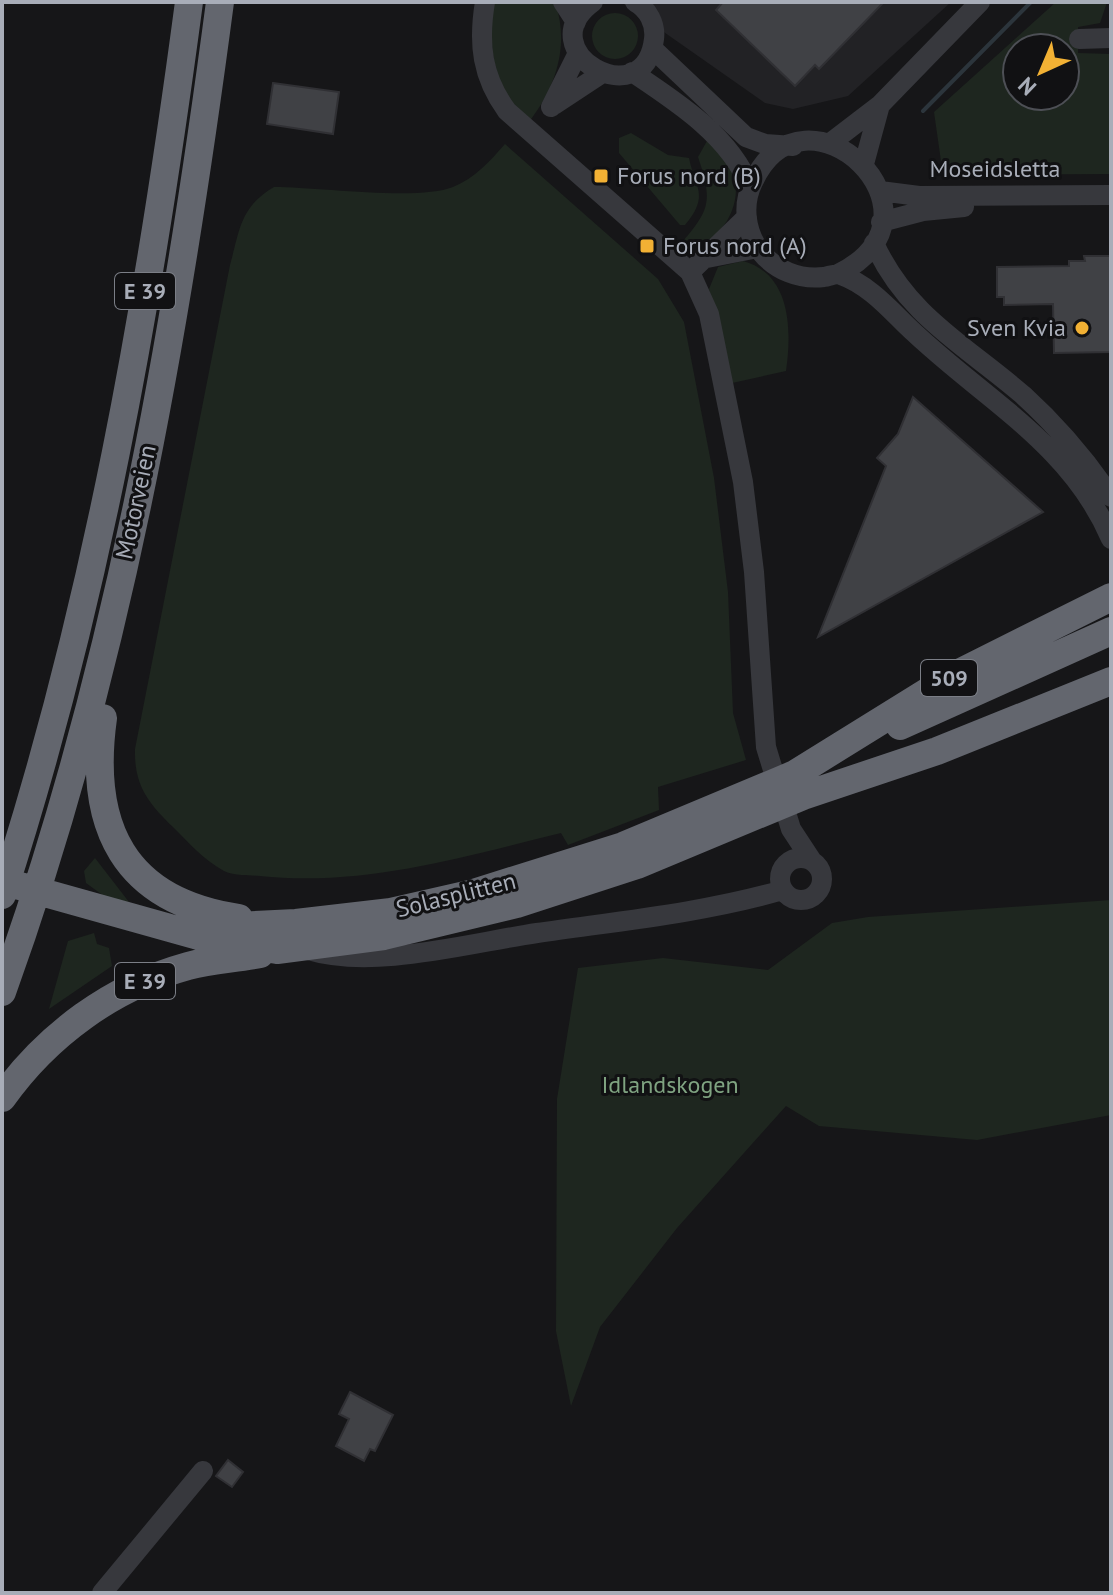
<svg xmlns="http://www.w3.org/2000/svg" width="1113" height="1595" font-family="'PT Sans',sans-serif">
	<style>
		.built { fill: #222225 }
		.green { fill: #1e261f; fill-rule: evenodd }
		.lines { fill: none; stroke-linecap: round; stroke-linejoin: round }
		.stream { stroke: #2c353c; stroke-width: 4 }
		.building { fill: #404145; stroke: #303034; stroke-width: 2 }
		.minor { stroke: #37383d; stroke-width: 20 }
		.highway { stroke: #63666e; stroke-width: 28 }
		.poi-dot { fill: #f2b134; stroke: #111113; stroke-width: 3 }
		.labels { text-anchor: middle; stroke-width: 6; stroke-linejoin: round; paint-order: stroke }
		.shield { fill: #111113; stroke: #7b7e86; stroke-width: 2 }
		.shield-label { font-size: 22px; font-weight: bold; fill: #a8adb8 }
		.street-label { font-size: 24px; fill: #a8adb8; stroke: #111113 }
		.poi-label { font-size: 24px; fill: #a8adb8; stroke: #111113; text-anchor: start }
		.park-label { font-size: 24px; fill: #7fa381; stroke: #111113 }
	</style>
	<rect width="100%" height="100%" fill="#161618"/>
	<path class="built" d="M621,2H951L848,96L793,109L765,103Z"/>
	<path class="green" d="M494,2H555C570,45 556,87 529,122C493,90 487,47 494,2Z
		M1056,2H1107L1100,23L1078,27V53L1111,54V174L943,175L934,112ZM1017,48H1065V96H1017Z
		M592 36a23 23 0 1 1 46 0a23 23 0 1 1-46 0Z
		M631,133L668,155L689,158C695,188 710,195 685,225H680L619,153V138Z
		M707,141C717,149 730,164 734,176C744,210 714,253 677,248C709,211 714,204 698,157Z
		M505,144L658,279L684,322L714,478L728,592L733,713L746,760L658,787L659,810L568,845L561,833C462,857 363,887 260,876C249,875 234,876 224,871C205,861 188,842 173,827C148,803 134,785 135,749L230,265C240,229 240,207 274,187C317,187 419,201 453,187C475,178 490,161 505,144Z
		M743,261C791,274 792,330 786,371L732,383L709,289L718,267Z
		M95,858L129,902L108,899L86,883L84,871Z
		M1111,900V1115L977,1140L819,1126L786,1106L677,1228L600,1327L571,1406L556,1331L557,1099L578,968L663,958L768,970L832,923L868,917Z
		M94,933L97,944L109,948L112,966L49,1009L68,941Z"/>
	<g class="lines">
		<path class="stream" d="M923,111L1031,2"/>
	</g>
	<path class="building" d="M723,2H884L819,69L815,65L795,86L716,10Z
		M273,83L339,92L333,134L267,124Z
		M1084,256H1111V352L1054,353L1053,304L1004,305V297H997V267L1069,266V261H1085Z
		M913,397L1043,512L818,637L886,466L877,458L898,434Z
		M350,1392L393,1415L375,1451L370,1449L364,1461L336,1446L349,1419L339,1414Z
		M228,1460L243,1472L232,1487L216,1476Z"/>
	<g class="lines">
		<path class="minor" d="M485,2C478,44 482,77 507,111L690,272L709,314L743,482L754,572L766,747L791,829L812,861
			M563,2L576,22
			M593,2C526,51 645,118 654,39C656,24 648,9 635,2
			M1079,39L1111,38
			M653,49L746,137L765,144L793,146
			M632,72C677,102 730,136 750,187
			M554,105L601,74
			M551,107L578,53
			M829,144L880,105L980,2
			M864,164L880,105
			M880,191L919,196L1111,195
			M881,222L923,211L964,207
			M874,243C907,316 965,345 1023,395C1056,425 1086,460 1111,497
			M707,258L758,248
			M690,272L747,217
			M838,274C960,214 804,70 753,182C742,204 745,231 760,251C775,270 799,280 824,277C830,276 836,273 841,275C864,283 883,302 899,318C971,392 1069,439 1111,539
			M780 879a21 21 0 1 1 42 0a21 21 0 1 1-42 0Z
			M308,950C373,970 469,943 537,933C619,921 703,913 783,890
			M102,1593L203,1471"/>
		<path class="highway" d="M103,718C88,826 123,901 239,918
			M900,726L1111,631
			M2,881L202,937L277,950L384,936L517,904L637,865L803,796L937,751L1111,681
			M2,895C96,605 149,304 189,2
			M215,927L296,923L391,912L470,894L623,846L795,774L953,676L1111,597
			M2,992C117,674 176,336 220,2
			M2,1098C47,1035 112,987 188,966C212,959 236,959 260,954"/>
	</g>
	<g class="poi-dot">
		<rect x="593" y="168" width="16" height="16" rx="4"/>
		<rect x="639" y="238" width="16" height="16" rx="4"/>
		<circle cx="1082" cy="328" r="8"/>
	</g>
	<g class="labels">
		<g class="shield">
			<rect x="115" y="273" width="60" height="36" rx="6"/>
			<rect x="921" y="660" width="56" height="36" rx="6"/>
			<rect x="115" y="963" width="60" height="36" rx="6"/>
		</g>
		<g class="shield-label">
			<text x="145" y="299">E 39</text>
			<text x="949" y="686">509</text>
			<text x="145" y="989">E 39</text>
		</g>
		<g class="street-label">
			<text x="995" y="177">Moseidsletta</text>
			<text transform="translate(136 502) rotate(-78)" y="8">Motorveien</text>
			<text transform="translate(456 895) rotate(-14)" y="8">Solasplitten</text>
		</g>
		<g class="poi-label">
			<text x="617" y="184">Forus nord (B)</text>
			<text x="663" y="254">Forus nord (A)</text>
			<text x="1066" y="336" text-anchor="end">Sven Kvia</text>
		</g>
		<g class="park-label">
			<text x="670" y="1093">Idlandskogen</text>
		</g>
	</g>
	<rect width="1113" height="1595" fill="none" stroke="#a8adb8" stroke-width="8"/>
	<g transform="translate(1041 72) rotate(224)"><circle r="38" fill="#111113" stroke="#4d4f55" stroke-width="2"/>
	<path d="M0-6L14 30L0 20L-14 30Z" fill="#f2b134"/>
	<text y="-12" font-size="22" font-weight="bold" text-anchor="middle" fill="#a8adb8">N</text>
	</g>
</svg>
